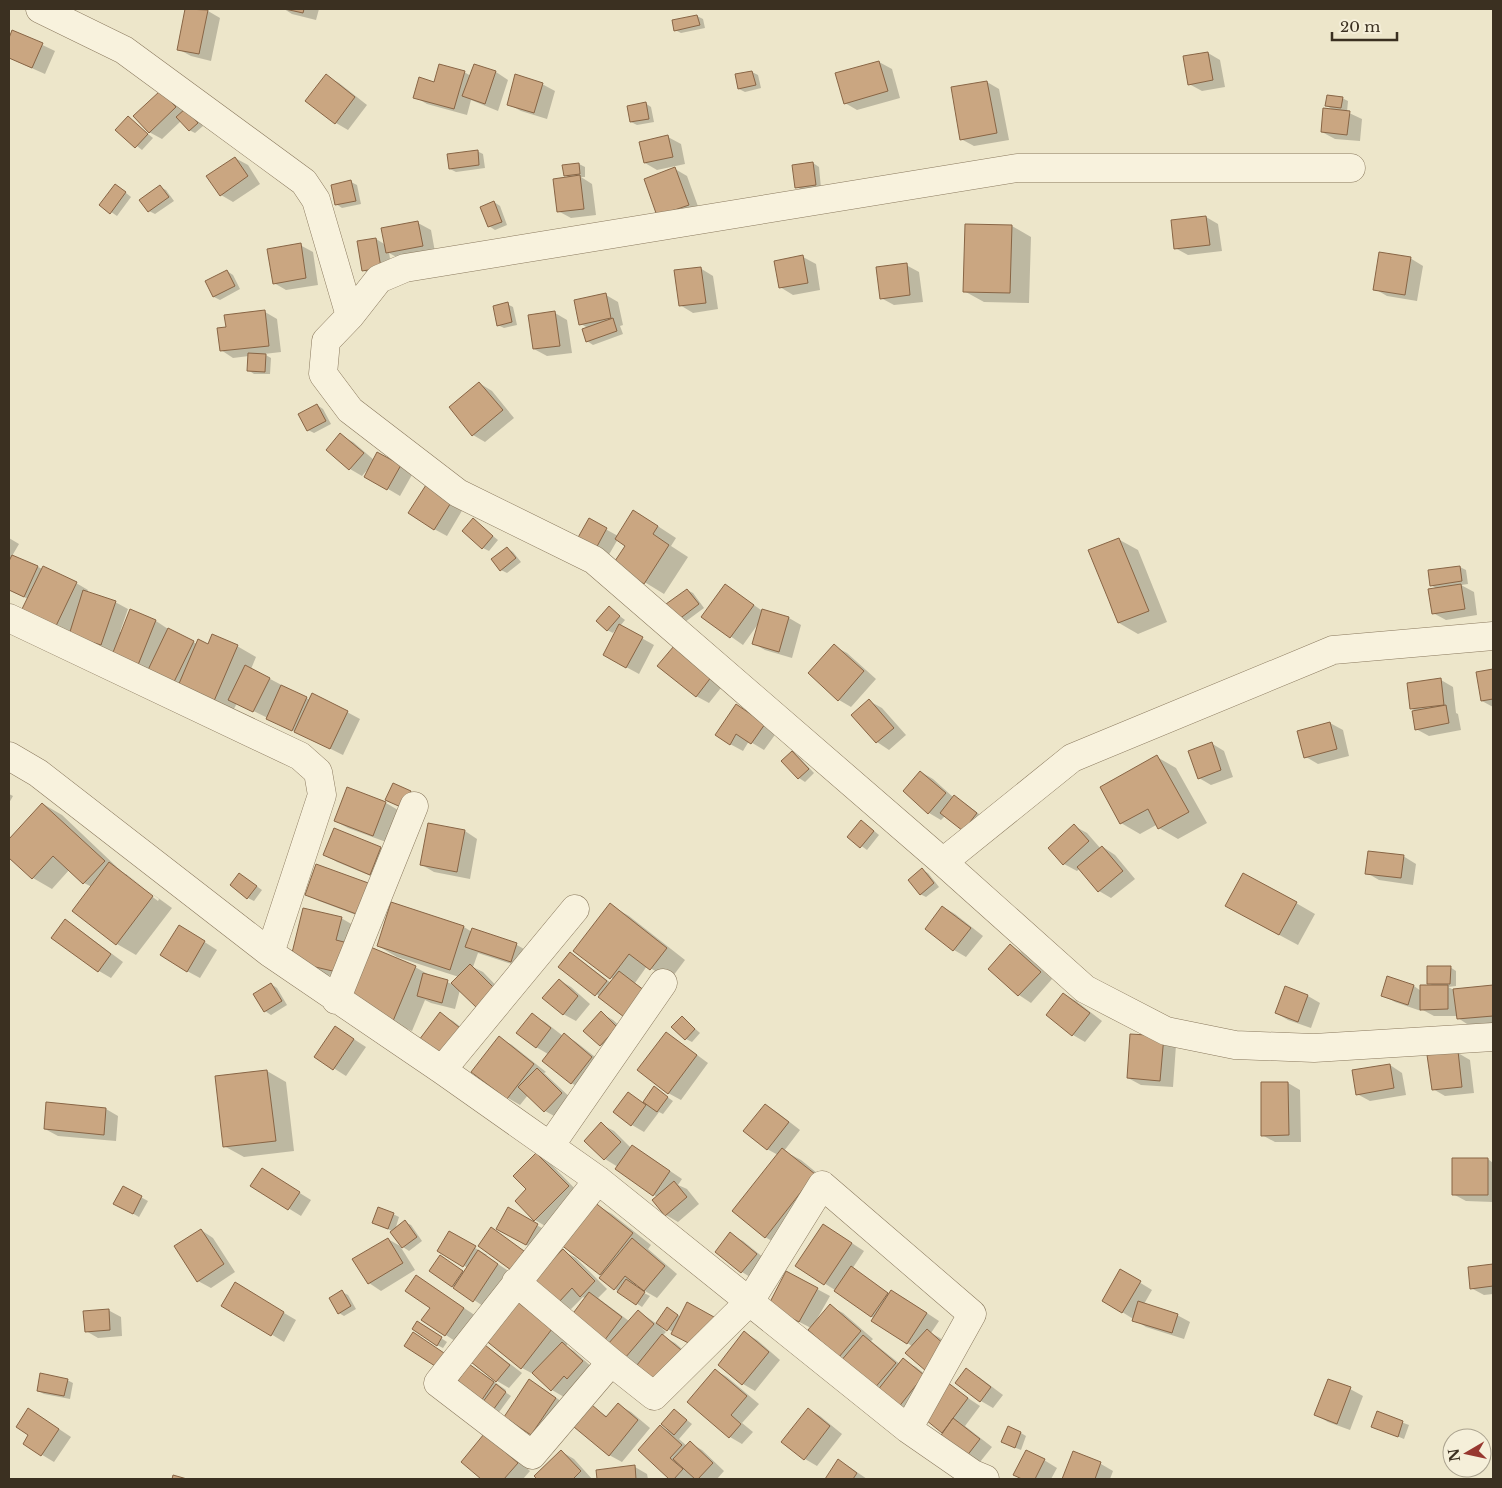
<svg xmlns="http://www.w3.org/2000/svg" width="1502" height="1488" font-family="'Libre Baskerville',serif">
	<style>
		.shadow { fill: #0003; fill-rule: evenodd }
		.building { fill: #caa681; stroke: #886545 }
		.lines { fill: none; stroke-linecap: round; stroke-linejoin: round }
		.minor-casing { stroke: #8a795e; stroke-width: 29 }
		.minor { stroke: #f8f2dd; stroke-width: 28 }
	</style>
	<rect width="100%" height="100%" fill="#ede6ca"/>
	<path class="shadow" d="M187,9L208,11L220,18L211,61L191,56L178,49Z
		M284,9H319L316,20L292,14Z
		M697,16L703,19L705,28L681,33L675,30Z
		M13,31L55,51L45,74L9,58V41Z
		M1208,53L1220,60L1225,87L1202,91L1189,84Z
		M879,62L892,69L900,98L857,110L845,103Z
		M475,65L496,72L508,80L498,111L471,100L467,115L427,104L415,97L435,83L464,72L471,76Z
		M752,72L758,75L761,88L745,92L739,89Z
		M326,76L339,83L367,105L348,130L336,123Z
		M987,82L999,89L1009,140L974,146L961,139Z
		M542,84L555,91L547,119L521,111L508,104Z
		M161,92L191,113L203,126L195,133L189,130L181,121L162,139L149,132Z
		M1342,98L1348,101L1347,112L1362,119L1360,141L1335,139L1322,132L1335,111L1327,106Z
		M645,103L651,107L654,122L637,125L631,122Z
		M128,118L153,138L142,150L117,130Z
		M668,137L681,144L685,164L657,170L645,163Z
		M477,151L483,154L485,168L456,172L450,169Z
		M235,158L248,165L260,184L233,202L221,195Z
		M813,163L819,167L821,188L802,190L796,187Z
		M579,164L585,167V177H581L592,184L596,215L571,218L558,211L570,178L565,175Z
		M675,169L687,176L700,212L671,222Z
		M351,182L357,185L361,204L342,208L336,204Z
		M160,187L166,190L174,201L155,214L149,211Z
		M121,189L131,197L117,216L101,205Z
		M494,202L500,206L507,225L495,230L489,226Z
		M1206,217L1218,224L1222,251L1188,255L1175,248Z
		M418,223L431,230L435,252L400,259L389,253L393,274L375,277L363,270L376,239L386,245Z
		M1012,226L1031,237L1029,303L984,302L964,291Z
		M300,245L313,252L318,285L286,290L274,283Z
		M803,257L816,264L820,290L793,295L780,287Z
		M1410,258L1423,266L1417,301L1387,296L1375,289Z
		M906,265L919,272L923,302L894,305L881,298Z
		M700,268L713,276L718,309L693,313L680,305Z
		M227,271L233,275L240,289L220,300L214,297L207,282Z
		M606,295L618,302L623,325L620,326L623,334L593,345L587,341L588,328L581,324Z
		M507,304L513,307L517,325L504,328L498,325Z
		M265,312L277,319L281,352L264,354L271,358L270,374H254L248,370L249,356L233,358L221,350L227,328Z
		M555,313L567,320L572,353L547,356L534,349Z
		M479,383L492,391L514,418L485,442L473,435Z
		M317,405L323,409L331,424L314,433L308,430Z
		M340,435L353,442L374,460L378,454L413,473L400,496L366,476L367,470L362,476L350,469L327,450Z
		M427,486L463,509L447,536L434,529Z
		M473,520L498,540L489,551L483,548Z
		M589,520L618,536L653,523L676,538L671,546L688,557L664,594L615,564L627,545L618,539L607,558L577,541Z
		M9,538L19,544L12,556L76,583L88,590L87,593L115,602L128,609L120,632L156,621L168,629L197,644L237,646L256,657L251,669L310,700L347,712L360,719L343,755L237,703L233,711L186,690L115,652L83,641L24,609L28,599L9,590Z
		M1118,539L1138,550L1167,622L1138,634L1119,623L1090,551Z
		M507,548L513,552L521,562L507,573L501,570Z
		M1460,567L1466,570L1468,584L1461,585L1474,592L1477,615L1446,620L1433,613L1437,589L1431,585Z
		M725,585L761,610L789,618L801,625L792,658L765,650L753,643L758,624L743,645L703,617Z
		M687,590L693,593L704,608L685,622L679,619Z
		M609,608L625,620L620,626L654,645L639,674L617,662L618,630L616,629L613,633L607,630Z
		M834,646L847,653L876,679L851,707L839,700Z
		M674,647L724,684L709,703L696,696Z
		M1493,670V707L1482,701L1478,673Z
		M1441,680L1453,687L1456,713L1458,714L1461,730L1429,736L1416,729L1417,712L1411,708Z
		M869,701L882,708L906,735L889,750L877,742L853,715Z
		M736,705L777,732L764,750L749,741L743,751L730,744Z
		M1330,723L1343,730L1349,756L1318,764L1306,757Z
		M1211,743L1224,751L1233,777L1211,785L1199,778Z
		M792,752L798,756L814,773L805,782L799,778L783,761Z
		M1157,757L1176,768L1207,823L1178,839L1159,828L1158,824L1140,834L1121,823Z
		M921,772L933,779L953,797L966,804L988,821L976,837L945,816L941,820L929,813Z
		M9,794L13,796L9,803Z
		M386,803L398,810L386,842L348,828L335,821Z
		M43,804L62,815L121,871L172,908L136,955L117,944L74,911L92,887L84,883L70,869L52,889L33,878L9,856V841ZM126,874L159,899L158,901L126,877Z
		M429,824L465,831L477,839L470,879L434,872L422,865Z
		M867,825L879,835L867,850L849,837Z
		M1074,826L1087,833L1101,849L1103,847L1115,855L1135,879L1111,898L1099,891L1080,868L1077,871L1064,864L1050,848Z
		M335,830L381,848L393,855L383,881L337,862L325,855Z
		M1403,856L1416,864L1413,885L1379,880L1367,873Z
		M922,870L928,873L939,887L926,897L920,894Z
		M245,878L262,890L254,901L248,898Z
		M370,885L372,921L319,901L306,894Z
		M1296,903L1315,914L1298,945L1246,917Z
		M610,905L629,916L685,960L670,980L647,966L635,983L656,999L602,998L560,967L570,954L582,961L611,983L614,980L575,950Z
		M943,907L955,914L983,936L966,957L954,950L927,928Z
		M341,918L360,929L356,949L415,967L433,977L452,984L459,977L397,957L378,946L464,927L472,932L473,930L517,945L529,952L524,968L478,953L473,967L483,972L507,997L460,990L455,1009L431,1003L425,1000L412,1031L366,1011L355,982L311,971Z
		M65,921L77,928L123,962L111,978L99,971Z
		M192,934L217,950L200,978L187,971Z
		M1011,946L1023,953L1052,979L1031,1003L1019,995L990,969Z
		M1450,967L1456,971V986L1448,987L1454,990L1493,986V1023L1470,1026L1458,1018V1016H1434L1421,1009V1011L1395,1002L1382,995L1388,978L1414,986L1421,991L1434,986L1428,983Z
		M559,980L571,987L590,1004L576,1021L563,1014Z
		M271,984L277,988L287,1005L271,1015L265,1011L254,995Z
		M1286,987L1308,996L1320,1003L1311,1028L1288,1020L1276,1013Z
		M1064,994L1076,1001L1102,1021L1085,1042L1073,1035L1047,1015Z
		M601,1013L613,1020L629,1034L613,1052L601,1045Z
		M440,1014L453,1021L477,1040L458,1065Z
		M532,1015L545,1022L563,1036L564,1035L576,1042L604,1064L584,1090L571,1083L548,1054L536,1047Z
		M682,1017L700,1033L692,1042L686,1039Z
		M335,1027L366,1047L346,1076L316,1057Z
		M666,1033L678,1041L708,1063L681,1100L668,1093Z
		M1163,1037L1176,1045L1173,1087L1141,1085L1128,1078Z
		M499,1038L512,1045L546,1072L544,1073L574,1101L558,1118L545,1111L528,1095L520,1105L508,1098L473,1072Z
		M1458,1053L1470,1060L1474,1093L1445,1096L1433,1089Z
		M1390,1065L1402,1073L1406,1095L1370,1101L1357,1094Z
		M267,1071L286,1082L294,1151L244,1157L224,1146Z
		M1288,1083L1300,1090L1301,1142H1275L1262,1135Z
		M654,1088L673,1101L663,1114L659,1112L644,1132L632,1125L628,1094L643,1103Z
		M766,1105L778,1113L800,1130L784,1151L801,1160L833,1186L784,1248L765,1237L778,1155L767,1149Z
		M106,1109L118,1116L116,1141L58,1136L45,1129Z
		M601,1124L614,1131L631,1148L633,1147L645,1154L682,1179L678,1185L687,1189L699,1204L678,1222L666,1215L657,1197L617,1169L618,1167L605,1159L585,1140Z
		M536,1155L549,1162L580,1194L547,1227L535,1220L528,1190Z
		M1488,1159L1493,1163V1202L1466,1201L1453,1194Z
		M274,1177L311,1200L301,1216L252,1186Z
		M124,1188L148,1201L139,1217L121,1207Z
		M593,1203L612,1214L651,1245L648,1249L677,1274L657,1298L645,1291L644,1293L650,1296L642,1307L615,1289L601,1274ZM637,1284L644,1290L643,1291L635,1286Z
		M508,1209L549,1232L539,1252L497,1229Z
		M393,1214L399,1217L395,1230L405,1222L411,1225L422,1241L409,1251L403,1247L392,1231L373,1223Z
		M824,1225L864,1251L852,1269L890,1294L904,1298L939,1321L931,1333L940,1338L959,1355L913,1347L835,1290L797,1266Z
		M201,1230L213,1238L235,1272L211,1288L198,1281Z
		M450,1233L487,1255L486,1256L510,1272L486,1308L431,1271L440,1257L465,1272L468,1268L439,1251Z
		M730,1234L743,1241L769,1262L755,1280L742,1272L716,1252Z
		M388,1239L400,1246L415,1270L381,1291L369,1283Z
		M563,1251L576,1258L607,1289L598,1298L629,1321L638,1311L657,1324L673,1312L681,1317L673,1332L662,1326L661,1327L666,1332L662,1336L675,1343L699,1363L638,1365L625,1357L604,1340L586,1299L583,1297L571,1309L558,1302Z
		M1493,1265V1294L1484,1295L1471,1288L1469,1268Z
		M1121,1271L1152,1290L1144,1304L1177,1315L1190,1322L1184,1339L1146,1327L1103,1300Z
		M416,1276L476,1316L458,1343L423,1320L431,1307Z
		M235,1284L296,1320L284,1342L223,1305Z
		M817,1289L830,1296L817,1319L830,1306L843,1313L873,1339L871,1341L900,1364L903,1360L916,1367L936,1383L911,1414L898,1407L840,1356L811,1328L782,1313Z
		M342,1292L348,1295L356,1309L344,1316L339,1313Z
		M515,1302L534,1313L570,1341L566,1346L574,1351L594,1369L564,1397L552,1390L537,1376L522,1368L486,1339Z
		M108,1310L121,1317L122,1336L98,1338L86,1331Z
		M423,1326L447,1342L443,1348L437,1345Z
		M745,1333L757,1340L780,1360L755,1391L743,1384Z
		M485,1346L497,1354L522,1373L509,1388L497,1381L473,1362Z
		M715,1370L727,1377L759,1404L742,1423L753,1432L742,1444L730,1437L688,1402Z
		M966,1370L979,1377L1003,1395L993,1408L981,1401Z
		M482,1373L506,1390L505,1392L511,1396L494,1419L479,1409Z
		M67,1380L73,1383L70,1399L44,1394L38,1391Z
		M947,1384L980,1406L965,1426L992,1447L976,1467L944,1433L922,1416Z
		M542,1388L568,1406L532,1434L506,1416Z
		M1350,1389L1363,1396L1350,1430L1328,1422L1316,1415Z
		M618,1405L631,1412L650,1428L622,1462L609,1455L592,1407L608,1417Z
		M808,1409L820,1416L842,1434L817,1466L805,1459Z
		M674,1410L692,1424L679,1439L687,1446L690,1443L702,1450L724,1471L717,1479H697L694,1477L692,1479H671L639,1450L661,1427L669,1431Z
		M1377,1413L1409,1425L1404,1439L1373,1426Z
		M41,1417L71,1437L54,1462L24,1444Z
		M1021,1433L1026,1436L1021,1450L1008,1445Z
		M497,1443L530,1471L523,1479H483L463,1462Z
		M562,1452L574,1459L592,1479H539L535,1476Z
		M1074,1453L1101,1464L1113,1471L1110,1479H1064Z
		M1044,1460L1057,1468L1051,1479H1023L1015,1475Z
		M839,1461L851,1468L867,1479H826Z
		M635,1467L647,1474L648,1479H598L597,1471Z"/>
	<path class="building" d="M185,9L208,10L199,54L177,50Z
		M285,9H304L303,13Z
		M697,15L700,25L674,31L672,20Z
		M12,30L43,43L32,68L9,58V38Z
		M1208,52L1213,80L1188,85L1183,56Z
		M879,61L888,91L844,104L835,73Z
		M439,64L465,71L454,109L413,98L419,77L434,82Z
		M474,64L496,71L485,104L462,96Z
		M752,71L756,85L738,89L735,74Z
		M326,74L355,97L335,124L305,101Z
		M515,74L543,83L534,113L507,105Z
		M987,81L997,133L960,140L951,87Z
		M160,91L176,107L149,133L133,116Z
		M1327,95L1343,97L1341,108L1325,106Z
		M646,102L649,119L630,122L627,106Z
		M1323,108L1350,111L1347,135L1321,132Z
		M185,109L198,123L189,131L176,117Z
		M128,116L148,134L135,148L115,130Z
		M668,135L673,157L644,163L639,142Z
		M478,150L479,165L449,169L447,154Z
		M235,157L248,176L220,196L206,176Z
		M813,162L816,185L795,188L792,165Z
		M579,163L580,174L564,176L562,165Z
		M675,167L689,205L657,216L644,179Z
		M580,175L584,209L557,212L553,179Z
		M351,180L356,201L335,205L331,185Z
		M115,184L126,192L110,214L99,205Z
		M160,185L169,197L148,212L139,200Z
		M494,201L502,222L488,227L480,207Z
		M1206,216L1210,245L1174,249L1171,220Z
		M418,221L423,246L386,253L381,228Z
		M965,224L1012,225L1010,293L963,292Z
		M376,238L381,268L362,271L357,241Z
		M301,243L306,278L273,284L267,249Z
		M1379,252L1411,257L1405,295L1373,290Z
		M803,255L808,283L779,288L774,261Z
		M907,263L910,295L880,299L876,267Z
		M701,267L706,303L679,306L674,270Z
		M227,270L235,286L213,297L205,281Z
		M606,293L611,318L579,325L574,300Z
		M508,302L512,322L497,326L493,306Z
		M265,310L269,346L220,351L217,328L226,327L224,315Z
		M555,311L560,346L533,349L528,315Z
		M613,318L617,331L586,342L582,329Z
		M248,353L266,354L265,372L247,371Z
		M479,382L503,410L472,436L449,407Z
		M317,404L326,421L307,431L298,414Z
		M340,433L364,453L349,470L326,450Z
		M377,452L401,465L387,490L364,477Z
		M426,485L452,501L434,530L408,513Z
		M633,510L658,526L653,534L669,545L644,584L613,564L625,546L615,539Z
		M473,518L493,536L482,549L462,531Z
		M589,518L607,528L594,552L576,541Z
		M1119,538L1149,611L1118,623L1088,550Z
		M507,547L516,558L500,571L491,559Z
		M12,555L38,566L24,597L9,590V561Z
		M43,566L77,582L56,626L22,609Z
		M1460,566L1462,581L1430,586L1428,570Z
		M725,584L754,605L730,638L701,617Z
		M1461,584L1465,609L1432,614L1428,589Z
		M687,589L699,604L678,620L666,604Z
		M83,590L116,601L101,645L69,635Z
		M609,606L620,616L607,631L596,621Z
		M130,609L156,620L138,665L112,655Z
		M762,609L789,617L779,652L752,644Z
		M619,624L643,637L626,668L603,655Z
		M168,628L194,641L173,684L147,672Z
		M212,634L238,645L214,701L178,686L198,639L208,644Z
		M834,644L864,671L838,701L808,673Z
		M674,646L712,676L696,697L657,666Z
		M245,665L270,678L253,712L228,700Z
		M1493,669V699L1481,701L1476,672Z
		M1441,678L1444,705L1410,709L1407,683Z
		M281,685L307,697L292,731L266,719Z
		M312,693L348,711L330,749L294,732Z
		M869,699L894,728L876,743L851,715Z
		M736,704L765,724L751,744L736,734L730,745L715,735Z
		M1446,705L1449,723L1415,730L1412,711Z
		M1330,722L1337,749L1304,758L1297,731Z
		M1212,742L1221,770L1198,779L1188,751Z
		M792,751L809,769L798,779L781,761Z
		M1157,755L1189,812L1158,829L1148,809L1120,824L1100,787Z
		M920,771L946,793L928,814L903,791Z
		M393,783L411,791L403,808L385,800Z
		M347,787L386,802L373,836L334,821Z
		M954,795L977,813L963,831L940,813Z
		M42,803L105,861L83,884L53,856L32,879L9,858V839Z
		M861,820L874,831L860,848L847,837Z
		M428,823L465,830L457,872L420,865Z
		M1074,824L1089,841L1063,865L1048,848Z
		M334,828L381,847L370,875L323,855Z
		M1102,846L1123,871L1098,892L1077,867Z
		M1368,851L1404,855L1401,878L1365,874Z
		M109,862L153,896L116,945L72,911Z
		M316,864L371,884L359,915L305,895Z
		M922,868L934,883L920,895L908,880Z
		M239,873L257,886L247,899L230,885Z
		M1243,873L1297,902L1279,935L1225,906Z
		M391,902L464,926L450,970L377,946Z
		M610,903L667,948L650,970L629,954L610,979L573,951Z
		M942,906L971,928L953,951L925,929Z
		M303,908L342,917L336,940L348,943L341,973L290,961Z
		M65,919L111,954L98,972L51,938Z
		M179,925L205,941L187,972L160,955Z
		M472,928L517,943L511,962L465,947Z
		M1010,944L1041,972L1018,996L988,969Z
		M368,946L416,966L393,1021L345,1001Z
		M570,952L607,981L595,996L558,967Z
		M470,964L495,989L477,1008L451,983Z
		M1427,966H1451L1450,984H1427Z
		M619,971L645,991L624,1017L598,997Z
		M423,973L448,980L442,1003L417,996Z
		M1387,976L1414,985L1408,1005L1381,996Z
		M559,979L578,996L563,1015L542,998Z
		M271,983L282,1001L264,1012L253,994Z
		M1420,985H1448V1009L1420,1010Z
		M1493,985V1016L1457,1019L1453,989Z
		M1285,986L1308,995L1298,1022L1275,1013Z
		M1063,993L1090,1013L1072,1036L1046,1015Z
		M601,1011L617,1027L600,1046L583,1031Z
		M440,1012L465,1032L445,1059L419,1040Z
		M532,1013L551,1028L536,1048L516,1033Z
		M682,1016L695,1029L685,1040L671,1027Z
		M335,1026L354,1039L333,1070L314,1057Z
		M666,1032L697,1055L668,1094L637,1070Z
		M564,1033L592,1057L571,1084L542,1061Z
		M1130,1034L1164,1036L1160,1081L1127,1078Z
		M499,1036L534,1064L507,1099L471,1072Z
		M1458,1051L1462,1087L1432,1090L1427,1055Z
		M1390,1064L1394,1088L1356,1095L1352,1070Z
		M537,1068L562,1093L544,1112L518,1087Z
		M267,1070L276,1141L223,1147L215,1076Z
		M1261,1082H1288L1289,1135L1261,1136Z
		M654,1086L668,1097L657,1112L643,1102Z
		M628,1092L646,1105L631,1126L613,1112Z
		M46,1102L106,1108L104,1135L44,1129Z
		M765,1104L789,1122L767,1150L743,1131Z
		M601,1122L621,1142L604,1160L584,1141Z
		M632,1145L670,1171L653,1196L615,1169Z
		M782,1148L815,1174L765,1238L732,1211Z
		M536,1153L569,1186L534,1221L515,1201L526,1189L513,1176Z
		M1452,1158H1488V1195H1452Z
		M262,1168L300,1192L288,1210L250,1186Z
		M674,1181L687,1197L665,1216L652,1200Z
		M123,1186L142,1196L133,1214L113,1204Z
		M593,1201L633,1233L600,1275L560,1244Z
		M378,1207L394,1213L388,1229L372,1223Z
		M508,1207L538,1224L526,1245L496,1229Z
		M405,1220L417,1237L402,1248L390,1232Z
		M823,1224L852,1243L824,1285L795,1266Z
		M491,1227L524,1251L511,1270L478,1246Z
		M201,1229L224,1264L197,1282L174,1246Z
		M449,1231L476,1246L463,1267L437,1251Z
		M730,1232L757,1254L741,1273L715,1252Z
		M388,1238L403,1263L368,1284L352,1259Z
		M632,1238L665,1266L644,1291L625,1276L614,1290L599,1278Z
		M563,1249L595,1281L580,1297L572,1288L558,1303L534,1279Z
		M478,1250L498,1264L473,1302L453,1288Z
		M440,1255L463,1271L452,1287L429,1271Z
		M1493,1264V1286L1470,1289L1468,1267Z
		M851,1266L888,1293L871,1317L834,1291Z
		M1120,1269L1141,1281L1122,1313L1102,1301Z
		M786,1271L818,1288L799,1322L768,1306Z
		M416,1275L464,1308L445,1336L421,1320L430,1308L405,1291Z
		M626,1279L645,1292L636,1305L617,1292Z
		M235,1282L284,1312L271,1336L221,1306Z
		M342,1290L351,1306L338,1314L329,1298Z
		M891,1290L927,1313L907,1344L871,1321Z
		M589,1292L622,1317L604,1341L571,1316Z
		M515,1300L552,1329L521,1369L484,1339Z
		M1138,1301L1178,1314L1172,1333L1132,1321Z
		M687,1302L714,1317L698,1348L671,1334Z
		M830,1304L861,1331L839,1357L808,1330Z
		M667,1307L678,1315L667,1331L656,1323Z
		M109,1309L110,1330L85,1332L83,1311Z
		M638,1310L654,1324L625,1358L608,1344Z
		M417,1321L442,1337L437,1346L412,1329Z
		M927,1329L947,1347L926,1371L905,1353Z
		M744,1331L769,1352L742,1385L718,1365Z
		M413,1332L444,1353L435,1366L404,1346Z
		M662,1334L687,1355L662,1385L637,1365Z
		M863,1335L896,1363L873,1390L840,1362Z
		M562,1342L583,1361L567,1379L564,1376L551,1391L532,1373Z
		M485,1345L510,1365L496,1382L471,1362Z
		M903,1358L924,1375L898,1408L877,1391Z
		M469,1364L494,1382L477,1407L452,1390Z
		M966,1368L991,1387L980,1402L955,1383Z
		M715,1369L747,1396L731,1415L741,1424L729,1438L687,1402Z
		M40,1373L68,1379L64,1396L37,1391Z
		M529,1379L556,1398L531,1435L504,1417Z
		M1328,1379L1351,1387L1337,1424L1314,1415Z
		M947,1382L968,1398L942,1433L921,1416Z
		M496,1384L506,1392L488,1417L477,1410Z
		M618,1403L638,1420L609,1456L574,1427L592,1405L606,1417Z
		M28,1408L59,1429L41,1456L23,1444L28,1435L16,1427Z
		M808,1408L830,1426L804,1460L781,1442Z
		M674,1409L687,1420L674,1435L661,1424Z
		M1377,1411L1403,1421L1398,1437L1371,1427Z
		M953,1418L980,1439L963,1461L937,1441Z
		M660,1425L682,1445L670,1458L683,1469L674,1479H669L638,1450Z
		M1008,1426L1021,1432L1015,1448L1001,1442Z
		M484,1434L518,1463L504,1479H481L461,1462Z
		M690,1441L713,1463L698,1479H695L673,1459Z
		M561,1450L581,1471L573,1479H537L534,1476Z
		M1026,1450L1045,1459L1035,1479H1022L1013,1475Z
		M1073,1451L1101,1462L1095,1479H1062Z
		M838,1459L857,1473L853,1479H825Z
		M635,1465L636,1479H597L596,1470Z
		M173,1475L187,1479H172Z"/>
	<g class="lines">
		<g class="minor-casing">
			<path id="minor" d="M40,9L124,50L304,182L316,200L350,316
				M1351,168H1017L405,268L379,279L350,316L326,341L323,374L350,410L458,493L594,560L943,862L1085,989L1166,1031L1235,1045L1314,1048L1493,1037
				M9,618L300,756L318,772L322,795L270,953
				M9,756L38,773L270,953L442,1070L598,1180L908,1429L973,1474L985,1479
				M943,862L1072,758L1333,650L1493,636
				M336,1000L414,806
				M442,1070L575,909
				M550,1146L663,983
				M598,1180L438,1383L532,1455L611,1362L654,1396L750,1301L822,1185L972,1314L908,1429
				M516,1282L611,1362"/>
		</g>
		<use href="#minor" class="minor"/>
	</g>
	<rect width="1502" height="1488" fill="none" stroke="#3b3021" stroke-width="20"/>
	<g transform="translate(1467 1453) rotate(261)"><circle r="24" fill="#f5efd9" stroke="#aba38f"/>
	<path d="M0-4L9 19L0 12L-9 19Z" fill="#973830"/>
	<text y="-8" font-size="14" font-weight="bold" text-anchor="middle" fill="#3b3021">N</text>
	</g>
	<path d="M1332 32v8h65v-8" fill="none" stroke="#3b3021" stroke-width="2.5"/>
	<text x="1340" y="32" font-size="15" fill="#3b3021" stroke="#f5efd9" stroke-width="4" paint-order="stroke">20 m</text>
</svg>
